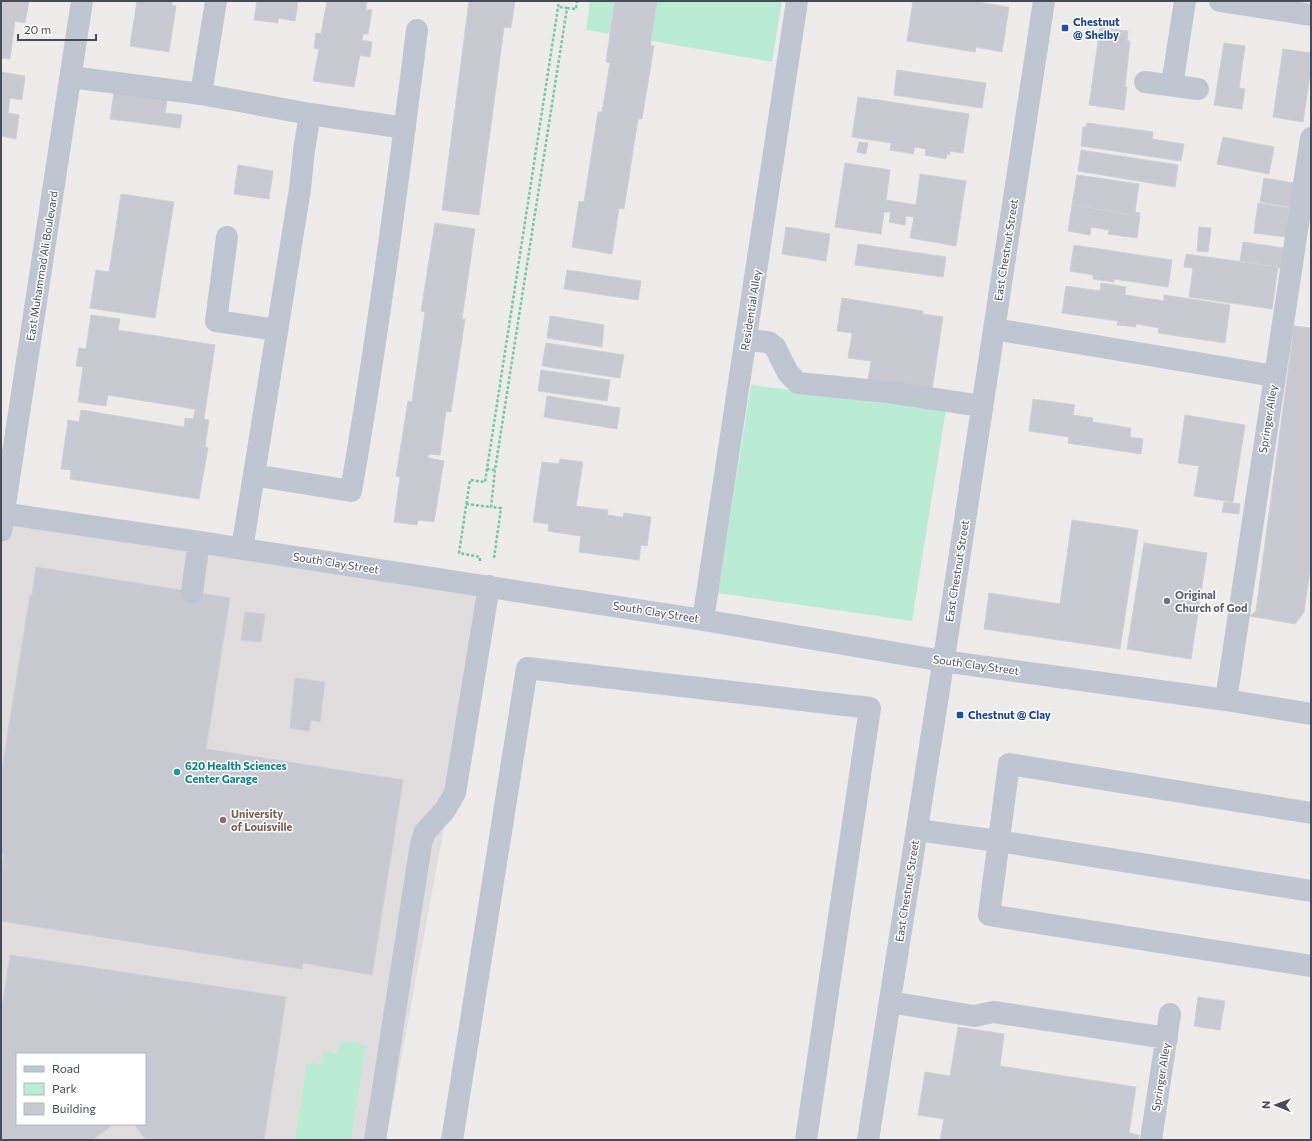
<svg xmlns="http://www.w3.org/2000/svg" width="1312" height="1141" font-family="Commissioner,sans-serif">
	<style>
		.education { fill: #dfdddd; fill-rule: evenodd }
		.green { fill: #baecd5 }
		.building { fill: #c9c9d1; stroke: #cfd0d7 }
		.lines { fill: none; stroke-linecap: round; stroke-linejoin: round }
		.path { stroke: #73c8ac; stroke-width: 2.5; stroke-dasharray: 3 2; stroke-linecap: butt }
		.minor { stroke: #bfc5d1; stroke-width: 22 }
		.transit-dot { fill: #1a4fb4; stroke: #fff; stroke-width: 1.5 }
		.worship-dot { fill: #6b7280; stroke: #fff; stroke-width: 1.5 }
		.culture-dot { fill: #0f9aa8; stroke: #fff; stroke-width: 1.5 }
		.education-dot { fill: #8d6e63; stroke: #fff; stroke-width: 1.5 }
		.labels { text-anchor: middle; stroke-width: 3; stroke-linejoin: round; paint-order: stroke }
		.transit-label { font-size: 11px; font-weight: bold; fill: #164399; stroke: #fff; text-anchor: start }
		.street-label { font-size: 11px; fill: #454c58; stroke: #fff }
		.worship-label { font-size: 11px; font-weight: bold; fill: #5b616d; stroke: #fff; text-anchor: start }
		.culture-label { font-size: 11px; font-weight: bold; fill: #0d838f; stroke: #fff; text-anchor: start }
		.education-label { font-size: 11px; font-weight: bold; fill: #785e54; stroke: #fff; text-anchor: start }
	</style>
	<rect width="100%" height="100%" fill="#eeeceb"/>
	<path class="education" d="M4,514L489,586L386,1140H1V531ZM17,1054H145V1124H17Z"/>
	<path class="green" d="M590,1H782L772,62L658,42L586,30Z
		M751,385L946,409L912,621L718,593Z
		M340,1041L366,1045L351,1140H295L307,1062L322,1065L324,1051L338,1054Z"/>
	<path class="building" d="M1,1H29L25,23L15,21L10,59L1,58Z
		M137,1H172V5L176,6L169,52L130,46Z
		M257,1H298L295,21L278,18V23L254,20Z
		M327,1H367L366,10H372L368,34H363L362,40L372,42L370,57L360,55L354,87L313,81L319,49L314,48L316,33L321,34Z
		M469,1H515L511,28L504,27L479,215L442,210Z
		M615,1H647L657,2L650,45L654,46L642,119H638L624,209L619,208L612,254L572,247L579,201L584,202L598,112H602L610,63L606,62Z
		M913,1H971L1009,7L1002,52L976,47L975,52L907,41Z
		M1100,28L1128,31L1127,41H1130L1125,87H1127L1124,110L1089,105Z
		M1224,43L1245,46L1239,88L1245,89L1242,109L1214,105Z
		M1283,49L1311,53V68L1303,122L1273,117Z
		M897,70L986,83L982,108L894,95Z
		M1,72L25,76L22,100L10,98L8,113L19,115L16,139L1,136Z
		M114,93L167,100L165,113L182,115L180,128L110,119Z
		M858,97L969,114L963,153L950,151V155L947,154L946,159L925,155L926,149L915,147L913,154L890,150L891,143L852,137Z
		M1087,123L1153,132L1152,139L1184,144L1181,161L1081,146L1083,127H1086Z
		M1223,137L1274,147L1269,174L1217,164Z
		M859,142L868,143L866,154L857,152Z
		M1081,150L1178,165L1175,187L1078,171Z
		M845,163L890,170L886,200L916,205L920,174L966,181L956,246L910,238L914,217L906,216L905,225L889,222L891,212H884L881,234L835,227Z
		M238,165L273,171L269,199L234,194Z
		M1077,175L1139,184L1135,212L1140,213V216L1072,205Z
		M1264,178L1294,183L1290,207L1260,202Z
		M121,194L174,202L155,318L90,308L96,270L109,272Z
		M1258,203L1289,208L1286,237L1254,233Z
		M1072,205L1140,216L1137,238L1108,234L1109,230L1091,227L1090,235L1068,231Z
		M435,223L475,229L462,319H465L451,412L446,411L440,455L429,454L428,458L444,461L434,522L418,520L417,525L394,522L400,477L396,476L408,401L412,402L413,393L425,312L421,311Z
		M786,227L830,234L826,261L782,254Z
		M1199,227L1211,228L1208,252L1197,251Z
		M1243,242L1284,248L1281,268L1240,261Z
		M858,244L946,257L943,277L855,265Z
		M1074,245L1172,260L1168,287L1114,279V282L1093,279V275L1070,271Z
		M1186,254L1278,267L1272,309L1189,297L1193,268L1184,267Z
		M567,270L641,281L638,300L564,289Z
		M1101,283L1126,287L1125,295L1164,301V295L1230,305L1225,343L1158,333L1159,328L1136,324V327L1117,325L1118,321L1062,313L1066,286L1100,291Z
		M842,298L923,311V314L943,317L932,390L868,380L871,361L848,358L852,333L837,331Z
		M91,315L120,319L118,330L215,345L205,412L195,411V409L108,395L106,406L78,402L83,367L76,366L79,348L86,349Z
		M550,316L604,325L602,347L547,338Z
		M1294,326L1311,328V563L1304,612L1295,624L1250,616L1256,611Z
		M546,343L624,355L620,378L542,366Z
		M541,370L610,380L607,401L538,391Z
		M547,396L620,408L617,429L544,417Z
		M1033,399L1075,405L1073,415L1093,418L1092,422L1131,428L1130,437L1143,439L1141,454L1068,443L1069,437L1029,431Z
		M81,410L184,427L185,418L193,419L195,411L205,412L204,419L209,420L205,447L208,448L199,499L70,479L71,470L61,469L68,420L79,422Z
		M1185,415L1245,425L1233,502L1194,496L1199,466L1178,463Z
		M560,459L583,462L576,506L608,510L607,515L620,517H623L624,513L651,517L647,546L641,545L639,560L579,552L581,536L548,531L549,524L533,522L542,462L559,464Z
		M1224,502L1240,504L1239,514L1222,512Z
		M1072,520L1138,530L1120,649L984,629L989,593L1060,604Z
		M1144,543L1207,553L1191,659L1127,649Z
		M36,567L230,598L206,749L403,780L372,975L303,963L302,969L1,921V875L4,854L1,853V775L30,595H32Z
		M245,612L265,614L261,642L241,640Z
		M295,678L325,682L320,722L311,720L309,731L290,728Z
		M10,955L286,997L264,1140H146L134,1124H145V1054H17V1124H114L92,1140H1V1014Z
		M1198,997L1225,1001L1220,1030L1194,1026Z
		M958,1027L1004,1034L1000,1066L1136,1087L1129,1133L1139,1135L1138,1140H940L944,1119L918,1115L925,1072L950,1076Z"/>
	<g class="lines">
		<path class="path" d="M567,8L576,9L577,1
			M487,469L495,470L567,8L558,7
			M466,504L491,507
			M494,558L501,508L491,507L495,470
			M480,561V557L459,553L470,480L485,482L559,1"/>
		<path class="minor" d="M1220,1L1311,15
			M71,77L201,94L310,114L405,128
			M1145,82L1198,89
			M1172,85L1185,1
			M201,94L216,1
			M227,237L216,321L277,330
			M994,329L1274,376
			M746,340L768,342L775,347L788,373L798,383L888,392L982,406
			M254,475L351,491C378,337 398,184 417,30
			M1,513L199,542L703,620L943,661L1226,700L1311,714
			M1,531L82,1
			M242,549L300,189L304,150L310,114
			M192,592L199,542
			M703,620L797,1
			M1226,700L1311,138
			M1311,813L1009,764L989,915L1311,966
			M917,830L998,841L1311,891
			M890,1002L974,1016L993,1012L1167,1038
			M375,1140L421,844L425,832L445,810L455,793L489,586
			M452,1140L527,668L870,708L806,1140
			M868,1140L948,632L1044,1
			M1151,1140L1170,1014"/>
	</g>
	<g class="transit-dot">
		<rect x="1061" y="24" width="8" height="8" rx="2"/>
		<rect x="956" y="711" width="8" height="8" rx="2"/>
	</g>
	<circle class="worship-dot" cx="1167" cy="601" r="4"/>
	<circle class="culture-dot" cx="177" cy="772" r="4"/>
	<circle class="education-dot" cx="223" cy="820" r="4"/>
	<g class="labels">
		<g class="transit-label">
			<text x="1073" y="26">Chestnut<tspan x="1073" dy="13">@ Shelby</tspan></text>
			<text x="968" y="719">Chestnut @ Clay</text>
		</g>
		<g class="street-label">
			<text transform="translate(1006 250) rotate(-81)" y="4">East Chestnut Street</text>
			<text transform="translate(42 266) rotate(-81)" y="4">East Muhammad Ali Boulevard</text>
			<text transform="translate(751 310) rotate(-81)" y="4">Residential Alley</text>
			<text transform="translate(1268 419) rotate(-81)" y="4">Springer Alley</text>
			<text transform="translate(336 563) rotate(9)" y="4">South Clay Street</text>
			<text transform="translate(957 571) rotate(-81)" y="4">East Chestnut Street</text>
			<text transform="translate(656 612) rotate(9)" y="4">South Clay Street</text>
			<text transform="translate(976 665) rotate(8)" y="4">South Clay Street</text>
			<text transform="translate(907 891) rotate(-81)" y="4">East Chestnut Street</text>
			<text transform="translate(1161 1077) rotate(-81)" y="4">Springer Alley</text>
		</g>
		<g class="worship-label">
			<text x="1175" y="599">Original<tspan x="1175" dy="13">Church of God</tspan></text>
		</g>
		<g class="culture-label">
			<text x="185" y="770">620 Health Sciences<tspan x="185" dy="13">Center Garage</tspan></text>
		</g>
		<g class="education-label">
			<text x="231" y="818">University<tspan x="231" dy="13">of Louisville</tspan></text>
		</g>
	</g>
	<rect width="1312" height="1141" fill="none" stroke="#454c58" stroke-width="4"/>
	<rect x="16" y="1053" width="130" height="72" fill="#ffffff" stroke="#b5b7bc"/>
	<rect x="24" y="1066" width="20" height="6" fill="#bfc5d1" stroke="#b5b7bc"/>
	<text x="52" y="1073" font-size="12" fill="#454c58">Road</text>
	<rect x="24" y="1083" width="20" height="12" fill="#baecd5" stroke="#b5b7bc"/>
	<text x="52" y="1093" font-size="12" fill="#454c58">Park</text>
	<rect x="24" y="1103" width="20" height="12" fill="#c9c9d1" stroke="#b5b7bc"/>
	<text x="52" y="1113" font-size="12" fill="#454c58">Building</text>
	<g transform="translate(1276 1105) rotate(271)" stroke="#ffffff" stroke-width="3" paint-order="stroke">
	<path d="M0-3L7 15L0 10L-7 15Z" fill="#454c58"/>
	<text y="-6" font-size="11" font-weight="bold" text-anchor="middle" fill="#454c58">N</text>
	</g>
	<path d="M18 34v6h78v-6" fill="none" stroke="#454c58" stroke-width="2"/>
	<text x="24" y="34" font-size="12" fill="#454c58" stroke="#ffffff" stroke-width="3" paint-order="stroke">20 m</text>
</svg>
